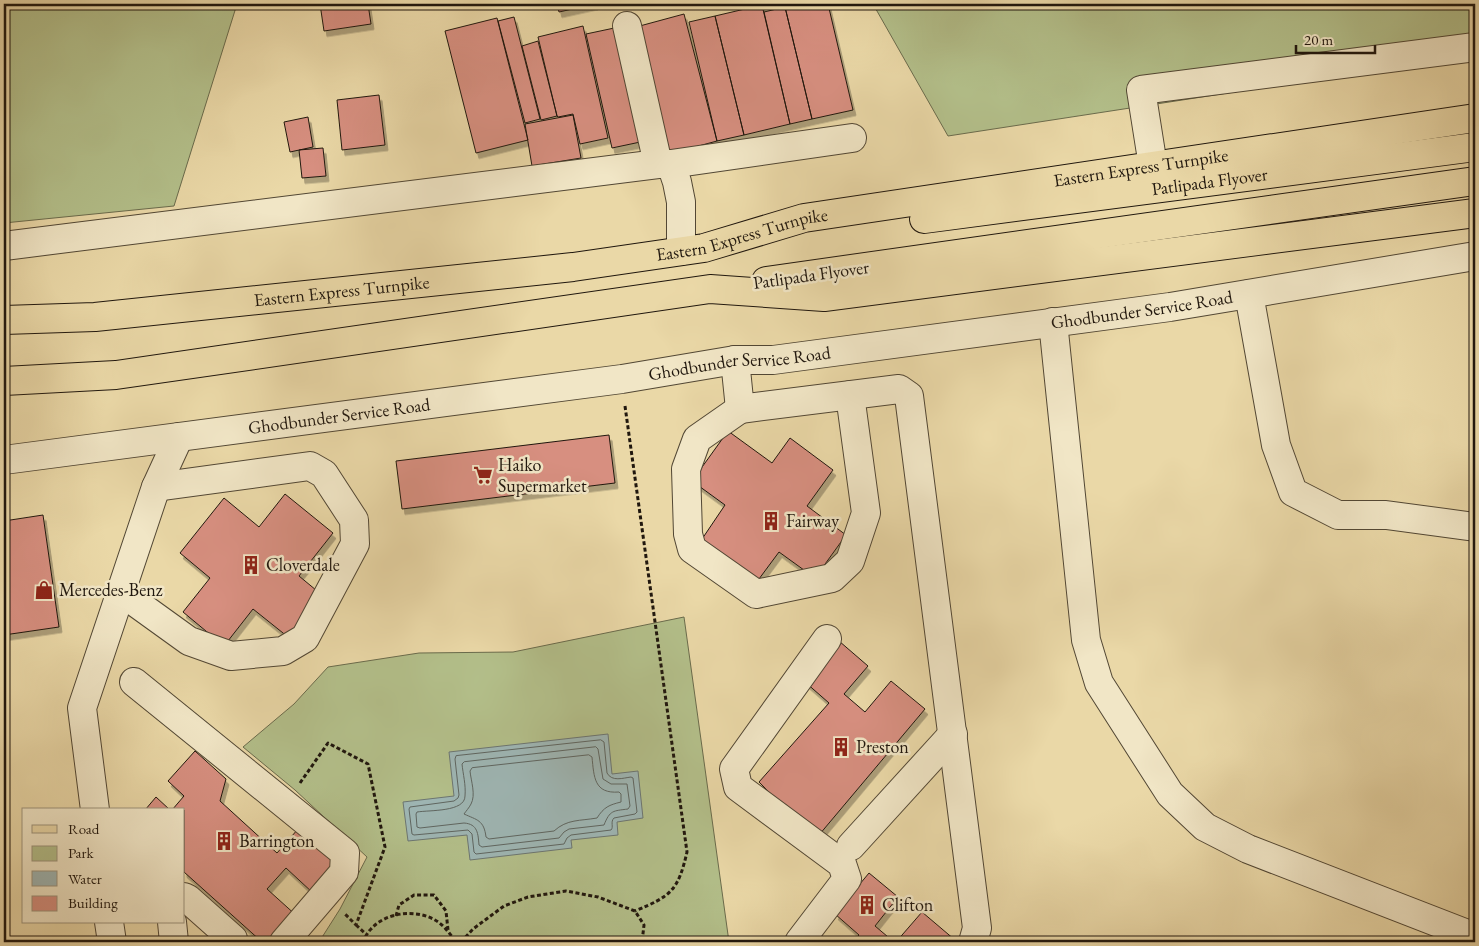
<svg xmlns="http://www.w3.org/2000/svg" width="1479" height="946" font-family="'EB Garamond',serif">
	<style>
		.green { fill: #b3bf8a; stroke: #6a6b4c }
		.water { fill: #9eb6b4; stroke: #6c7672 }
		.lines { fill: none; stroke-linecap: round; stroke-linejoin: round }
		.shore { stroke: #5f6661; stroke-width: 1 }
		.building { fill: #d78f80; stroke: #20170e; filter: url(#shadow) }
		.minor-casing { stroke: #524734; stroke-width: 30 }
		.major-casing { stroke: #20170e; stroke-width: 30 }
		.path { stroke: #20170e; stroke-width: 3; stroke-dasharray: 4 2.5; stroke-linecap: butt }
		.minor { stroke: #f1e6c6; stroke-width: 28 }
		.major { stroke: #ead8a7; stroke-width: 28 }
		.labels { text-anchor: middle; stroke-width: 5; stroke-linejoin: round; paint-order: stroke }
		.street-label { font-size: 18px; fill: #20170e; stroke: #f1e6c6 }
		.poi-label { font-size: 18px; fill: #20170e; stroke: #f1e6c6; text-anchor: start }
	</style>
	<defs>
		<filter id="shadow"><feDropShadow dx="3" dy="5.5" stdDeviation="0" flood-color="#0004"/></filter>
	</defs>
	<rect width="100%" height="100%" fill="#ead8a7"/>
	<filter id="stains"><feTurbulence type="fractalNoise" baseFrequency=".004" numOctaves="4"/><feColorMatrix values="0 0 0 0 .2 0 0 0 0 .09 0 0 0 0 .02 0 0 0 .5 -.17"/></filter>
	<radialGradient id="worn" r=".72"><stop offset=".6" stop-color="#630" stop-opacity="0"/><stop offset="1" stop-color="#630" stop-opacity=".3"/></radialGradient>
	<path class="green" d="M4,4H237L174,206L4,223Z
		M873,4H1471L1475,16V55L948,136Z
		M684,617L729,942H319L340,909L367,857L295,790L243,747L294,704L328,667L419,653L513,652Z"/>
	<path class="water" d="M608,734L612,774L638,771L643,818L617,822L618,835L571,840L572,848L470,860L467,835L408,841L403,802L454,796L449,752Z"/>
	<g class="lines">
		<path class="shore" d="M601,740L604,742L607,773C612,782 623,778 631,777L633,778L637,812L635,814L614,818C610,822 614,827 611,830L571,835L567,838L564,844L476,854L474,852L472,834L468,830L414,835L412,834L409,809L410,807L454,801L458,798L459,795L455,759L456,756Z
			M596,747L598,749L603,779L611,784H627L630,806L628,809C613,811 610,810 604,825L569,829L564,832L559,838L482,847L479,845C478,834 478,824 464,823L420,828L417,827L416,814L417,812C430,810 465,812 465,796C466,785 463,774 462,764L464,762Z
			M589,755L592,757C594,777 594,794 619,792L621,794V802C609,805 604,807 597,818C580,821 567,819 554,831L489,839L486,837C484,820 477,820 464,814C466,811 469,808 471,804C476,795 471,781 470,771L472,768Z"/>
	</g>
	<path class="building" d="M320,4H368L371,24L324,31Z
		M557,4H595L559,12Z
		M797,4H828L853,110L812,119L785,7Z
		M762,5L790,124L744,135L715,16Z
		M785,7L812,119L790,124L764,12Z
		M684,14L717,141L669,154L636,27Z
		M715,16L744,135L717,141L689,22Z
		M514,17L540,119L525,123L498,21Z
		M497,18L528,140L476,153L445,31Z
		M583,26L608,138L580,144L573,114L558,117L557,116L538,37Z
		M619,27L645,141L612,148L586,34Z
		M538,41L557,116L541,120L522,46Z
		M379,95L385,145L342,150L337,100Z
		M573,115L581,158L532,166L525,124Z
		M308,117L313,147L290,152L284,122Z
		M323,148L326,176L302,178L299,150Z
		M728,431L772,463L790,438L833,470L807,506L846,535L815,578L779,552L756,583L700,542L725,505L692,481Z
		M609,435L615,483L402,509L396,461Z
		M285,494L333,533L299,576L322,595L288,637L253,609L224,646L183,612L210,578L180,553L224,498L259,527Z
		M43,515L59,627L4,635V521Z
		M839,641L868,666L844,694L865,712L891,681L925,709L819,835L775,798L759,782L829,703L805,682Z
		M195,751L226,779L220,801L277,853L298,829L338,865L313,893L286,868L267,889L298,917L275,942H262L184,872V810H172L184,796L168,781Z
		M156,797L170,810H145Z
		M869,873L898,897L875,926L894,942H853L859,935L835,914Z
		M922,912L955,940L953,942H896Z"/>
	<g class="lines">
		<g class="minor-casing">
			<g id="minor">
				<path d="M627,26L658,164"/>
				<path d="M671,164L677,182L681,202V251"/>
				<path d="M1153,166L1141,90L1475,47"/>
				<path d="M4,246L658,164H671L852,138"/>
				<path d="M1249,294L1276,445L1293,492L1338,515H1386L1475,527"/>
				<path d="M1053,322L1086,640L1099,683L1170,794L1205,827L1248,849L1475,937"/>
				<path d="M735,360L740,409L899,389L909,396L977,928L973,942"/>
				<path d="M740,409L697,439L686,469L688,534L692,549L756,594L832,578L850,561L866,513L850,395"/>
				<path id="s1" d="M4,460L622,379L735,360H773L1170,307L1475,256"/>
				<path d="M121,592L189,641L231,656L283,651L305,638L355,544L354,520L324,474L310,466L156,487"/>
				<path d="M134,682L345,853L344,872L284,942"/>
				<path d="M95,810L82,708L156,487L179,437"/>
				<path d="M851,846L953,734"/>
				<path d="M184,897L188,899L233,939"/>
				<path d="M109,922L112,942"/>
				<path d="M172,922L174,942"/>
				<path d="M799,942L847,879L842,864L738,787L734,769L827,639"/>
			</g>
		</g>
		<g class="major-casing">
			<g id="major">
				<path id="s2" d="M924,219L1475,147"/>
				<path d="M766,281L1475,181"/>
				<path id="s3" d="M4,320L95,317L573,267L704,248L804,218L1475,118"/>
				<path d="M4,381L116,375L710,289L824,297L1475,213"/>
			</g>
		</g>
		<path class="path" d="M625,406L687,852C678,891 671,896 635,911
			M300,783L328,743L368,764L385,847L356,925L344,913
			M396,916L399,905L414,895H434L446,911L448,930
			M356,925L367,935
			M362,942C365,938 367,933 371,929C386,912 416,909 435,920C444,925 450,934 456,942
			M461,942L473,929L504,906L528,897L566,891L598,897L635,911L644,925L642,942
			M667,942L670,939H680L688,942
			M695,942L704,939H715L717,942"/>
		<use href="#minor" class="minor"/>
		<use href="#major" class="major"/>
	</g>
	<defs>
		<g id="supermarket-bare" transform="scale(1.5)"><path d="M-6-5.5h2.5l.6 2H6L4.5 2H-2.5L-4.4-4H-6ZM-1.5 3.2a1.3 1.3 0 1 0 .1 0ZM3 3.2a1.3 1.3 0 1 0 .1 0Z" fill="#8f2418" stroke="#f1e6c6" stroke-width="2.5" paint-order="stroke"/></g>
		<g id="building-bare" transform="scale(1.5)"><path d="M-4-6H4V6H1V3H-1V6H-4ZM-2.5-4.3h1.7v1.8h-1.7ZM.8-4.3h1.7v1.8H.8ZM-2.5-1h1.7V.8h-1.7ZM.8-1h1.7V.8H.8Z" fill="#8f2418" stroke="#f1e6c6" stroke-width="2.5" paint-order="stroke"/></g>
		<g id="shop-bare" transform="scale(1.5)"><path d="M-5-2.5h2.3a2.7 3.5 0 0 1 5.4 0H5L5.5 6h-11ZM-1.5-2.5h3a1.5 2.3 0 0 0-3 0Z" fill="#8f2418" stroke="#f1e6c6" stroke-width="2.5" paint-order="stroke"/></g>
	</defs>
	<g fill-rule="evenodd">
		<use href="#supermarket-bare" x="483" y="475"/>
		<use href="#building-bare" x="771" y="521"/>
		<use href="#building-bare" x="251" y="565"/>
		<use href="#shop-bare" x="44" y="590"/>
		<use href="#building-bare" x="841" y="747"/>
		<use href="#building-bare" x="224" y="841"/>
		<use href="#building-bare" x="867" y="905"/>
	</g>
	<g class="labels">
		<g class="street-label">
			<text dy="6" stroke="none"><textPath href="#s3" startOffset="1149">Eastern Express Turnpike</textPath></text>
			<text dy="6" stroke="none"><textPath href="#s2" startOffset="288">Patlipada Flyover</textPath></text>
			<text dy="6" stroke="none"><textPath href="#s3" startOffset="744">Eastern Express Turnpike</textPath></text>
			<text transform="translate(811 275) rotate(-8)" y="6">Patlipada Flyover</text>
			<text dy="6" stroke="none"><textPath href="#s3" startOffset="339">Eastern Express Turnpike</textPath></text>
			<text dy="6" stroke="none"><textPath href="#s1" startOffset="1148">Ghodbunder Service Road</textPath></text>
			<text dy="6" stroke="none"><textPath href="#s1" startOffset="742">Ghodbunder Service Road</textPath></text>
			<text dy="6" stroke="none"><textPath href="#s1" startOffset="338">Ghodbunder Service Road</textPath></text>
		</g>
		<g class="poi-label">
			<text x="498" y="471">Haiko<tspan x="498" dy="21">Supermarket</tspan></text>
			<text x="786" y="527">Fairway</text>
			<text x="266" y="571">Cloverdale</text>
			<text x="59" y="596">Mercedes-Benz</text>
			<text x="856" y="753">Preston</text>
			<text x="239" y="847">Barrington</text>
			<text x="882" y="911">Clifton</text>
		</g>
	</g>
	<rect width="1479" height="946" fill="none" stroke="#ead8a7" stroke-width="20"/>
	<rect x="5" y="5" width="1469" height="936" fill="none" stroke="#20170e" stroke-width="2.5"/>
	<rect x="10" y="10" width="1459" height="926" fill="none" stroke="#20170e"/>
	<rect x="22" y="808" width="162" height="115" fill="#f1e6c6" stroke="#9d937c"/>
	<rect x="32" y="825" width="25" height="8" fill="#ead8a7" stroke="#9d937c"/>
	<text x="68" y="834" font-size="15" fill="#20170e">Road</text>
	<rect x="32" y="846" width="25" height="15" fill="#b3bf8a" stroke="#9d937c"/>
	<text x="68" y="858" font-size="15" fill="#20170e">Park</text>
	<rect x="32" y="871" width="25" height="15" fill="#9eb6b4" stroke="#9d937c"/>
	<text x="68" y="884" font-size="15" fill="#20170e">Water</text>
	<rect x="32" y="896" width="25" height="15" fill="#d78f80" stroke="#9d937c"/>
	<text x="68" y="908" font-size="15" fill="#20170e">Building</text>
	<path d="M1296 45v8h79v-8" fill="none" stroke="#20170e" stroke-width="2.5"/>
	<text x="1304" y="45" font-size="15" fill="#20170e" stroke="#f1e6c6" stroke-width="4" paint-order="stroke">20 m</text>
	<rect width="100%" height="100%" filter="url(#stains)"/>
	<rect width="100%" height="100%" fill="url(#worn)"/>
</svg>
